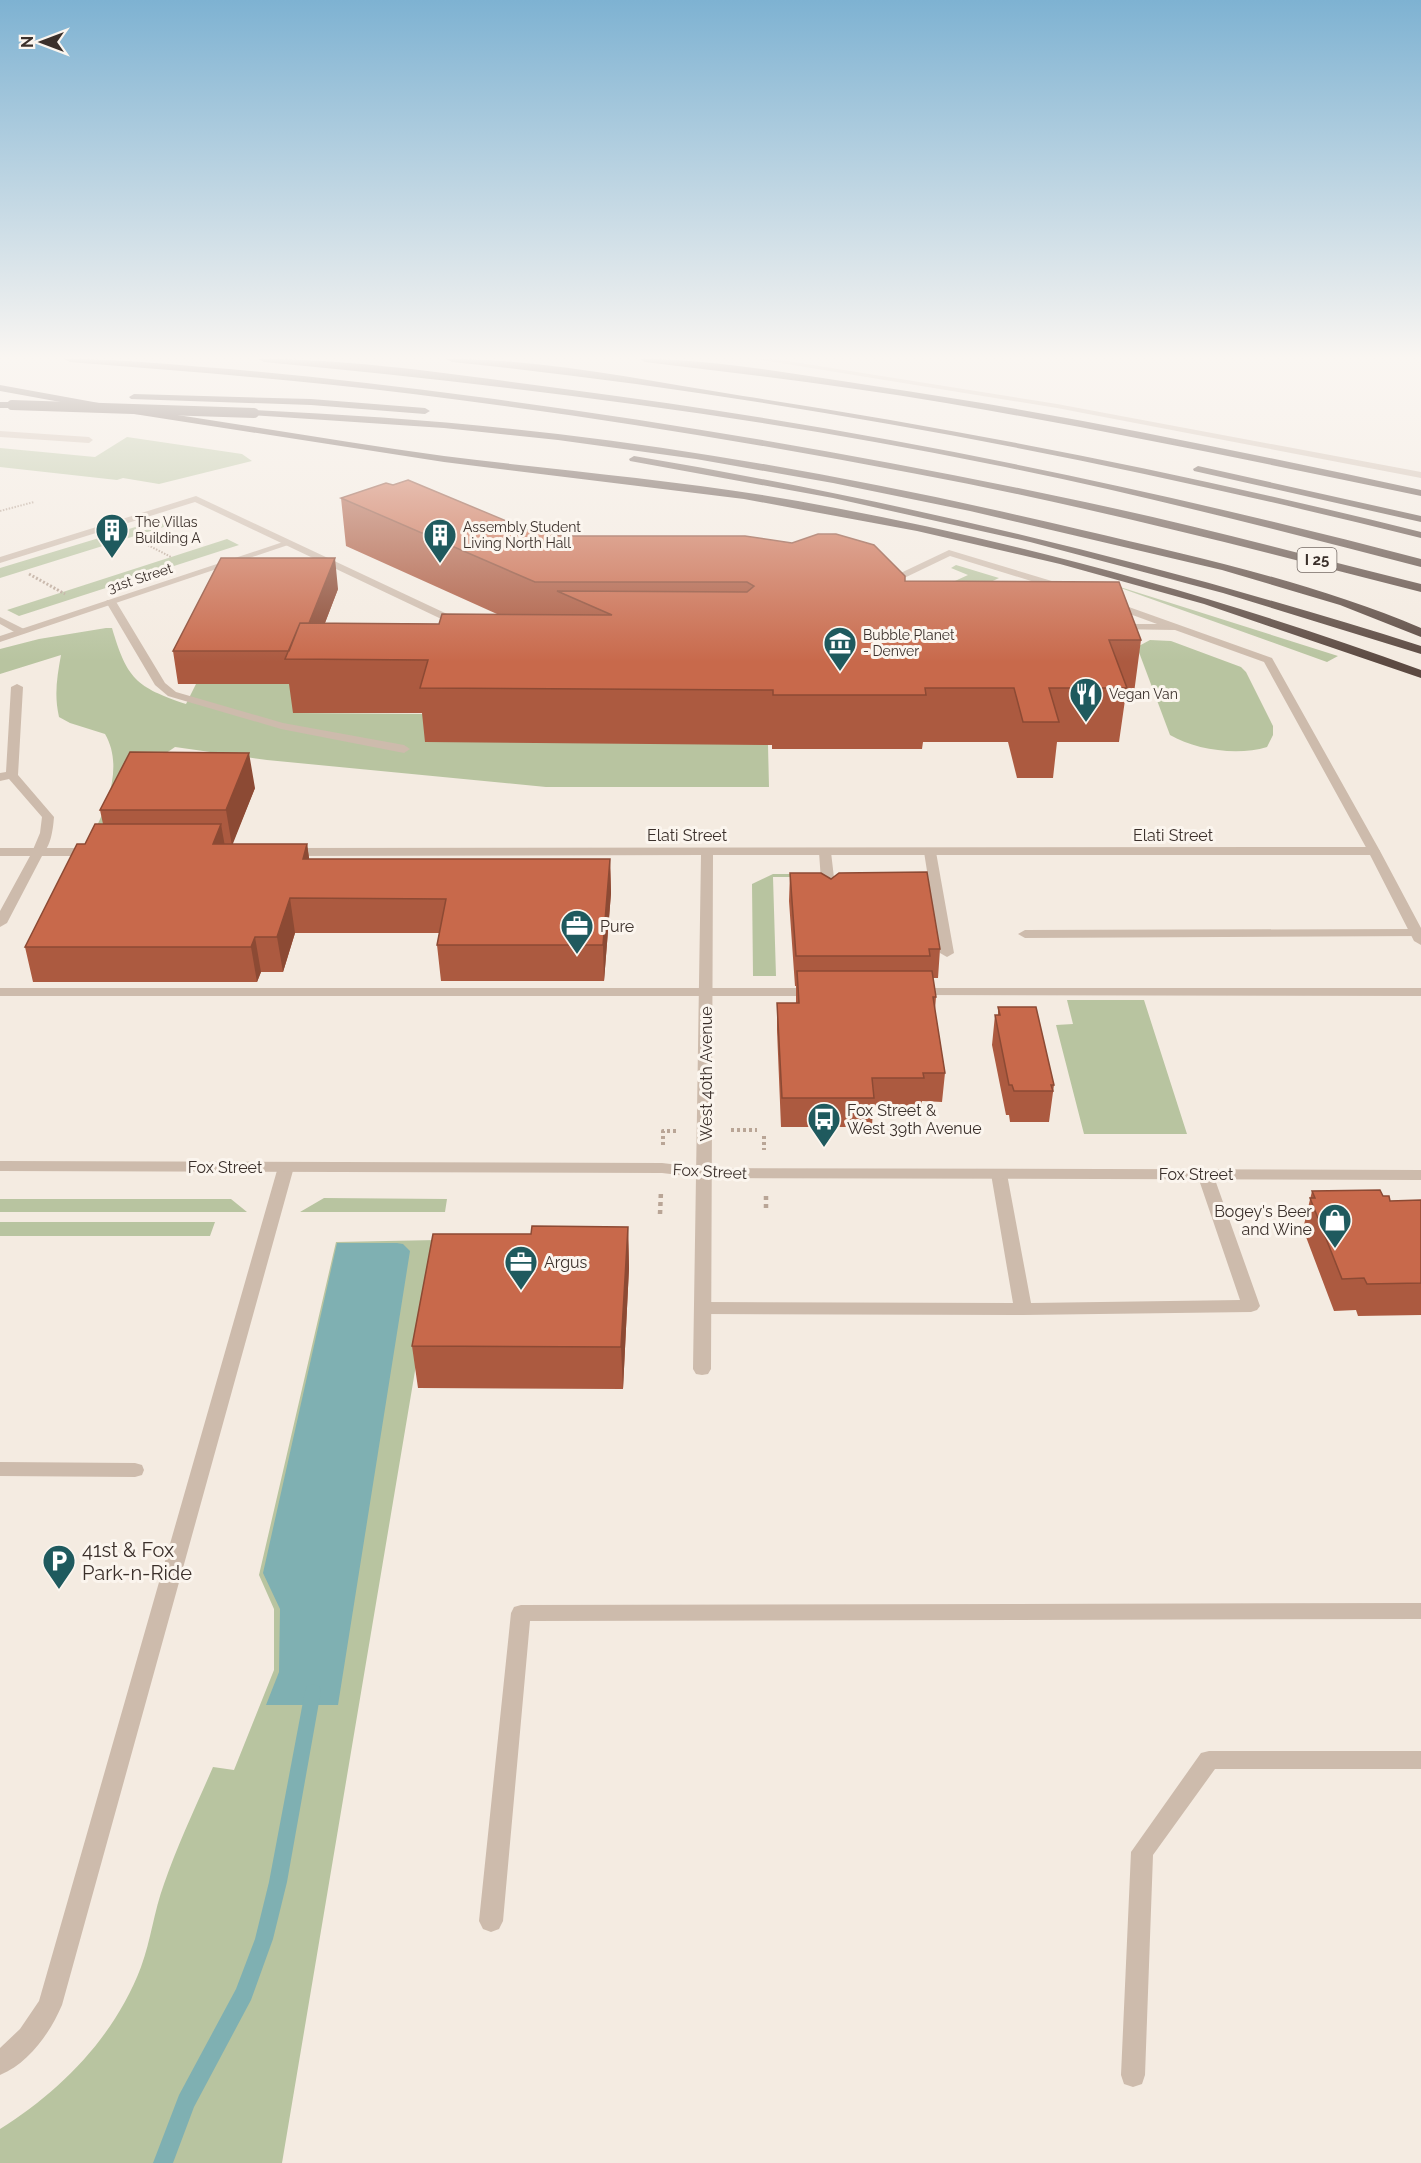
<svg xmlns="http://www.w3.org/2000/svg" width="1421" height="2163" viewBox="0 0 1421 2163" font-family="Raleway,sans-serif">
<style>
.green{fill:#b8c4a0}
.water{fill:#7fb0b2}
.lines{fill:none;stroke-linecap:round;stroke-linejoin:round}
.stream{fill:#7fb0b2;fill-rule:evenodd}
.path-far3{stroke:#b9a596;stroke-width:2;stroke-dasharray:1.5 1.5;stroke-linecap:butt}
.path-far2{stroke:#b9a596;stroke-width:3;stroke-dasharray:2 2;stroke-linecap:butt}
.path-far1{stroke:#b9a596;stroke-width:4;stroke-dasharray:3 3;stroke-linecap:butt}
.path{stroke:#b9a596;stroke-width:4.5;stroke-dasharray:4 4;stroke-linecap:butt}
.service{fill:#cdbbac;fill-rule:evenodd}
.minor{fill:#cdbbac;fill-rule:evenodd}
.tertiary{fill:#cdbbac;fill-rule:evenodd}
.motorway{fill:#5c4a42;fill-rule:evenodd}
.motorway-bridge{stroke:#5c4a42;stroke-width:10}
.wall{fill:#ac5a40}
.shaded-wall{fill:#8c4a34}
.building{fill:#c8694b;stroke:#8c4a34;stroke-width:1.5}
.labels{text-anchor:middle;stroke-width:6;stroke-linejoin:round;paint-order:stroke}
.far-poi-label{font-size:14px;fill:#3b302b;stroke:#fbf5ee;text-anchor:start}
.far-street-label{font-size:14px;fill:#3b302b;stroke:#fbf5ee}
.shield{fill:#fbf5ee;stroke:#756b66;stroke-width:1.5}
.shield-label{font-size:15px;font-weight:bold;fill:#3b302b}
.street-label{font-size:16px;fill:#3b302b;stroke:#fbf5ee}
.poi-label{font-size:16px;fill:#3b302b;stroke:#fbf5ee;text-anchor:start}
.near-poi-label{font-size:20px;fill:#3b302b;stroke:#fbf5ee;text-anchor:start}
</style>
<rect width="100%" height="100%" fill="#f4ebe1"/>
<path class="green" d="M127,437l115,17 10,7 -93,23 -36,-6 -6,2 -117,-13v-19l95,9z
M175,515l11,5 -186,58v-10z
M227,539l12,6 -220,71 -12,-6z
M956,565l43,13 -56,27 -23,-8 48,-22 -17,-7z
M1101,581l237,75 -11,6z
M106,628h6c15,51 24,59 74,76l10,-20h106l-9,29 140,1 335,31 1,42h-223l-279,-27 -92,-13 -29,20 -41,61h-9c14,-29 26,-65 9,-94l-35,-11 -11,-6c-5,-22 -2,-40 2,-62l-61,19v-25l39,-10z
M1150,640l21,1 70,26 5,5 27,54v9l-6,12c-29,9 -72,3 -97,-12l-33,-88z
M773,874h31l2,3h-33l3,99h-23l-1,-92z
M1067,1000h77l43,134h-103l-28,-109 17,-1z
M324,1198l123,1 -2,13h-145z
M0,1199h231l16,13h-247z
M0,1222h215l-5,14h-210z
M437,1240l-155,923h-282v-34c61,-38 115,-93 141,-162 10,-27 13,-56 23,-83 14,-40 32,-78 49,-117l21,3 40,-100v-61l-15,-34 77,-333z"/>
<path class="water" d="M337,1243h60l6,1 7,7 -72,454h-72l13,-33 1,-63 -17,-36z"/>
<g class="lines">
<path class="stream" d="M313,1684l6,2 2,5 -34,191 -14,57 -22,61 -57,107 -21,56h-20l26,-68 57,-106 19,-50 14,-57 36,-191 2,-5z"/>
<path class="path-far3" d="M0,511l34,-9
M140,541l31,16"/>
<path class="path-far2" d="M29,574l36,20"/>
<path class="path-far1" d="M731,1130h26
M764,1136v14
M663,1145v-14h15"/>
<path class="path" d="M766,1196v14
M660,1214l1,-23"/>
<path class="service" d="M0,431l89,6 4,3 -4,3 -89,-6z
M196,496l266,125 1,2 -9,2 -259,-123 -195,61v-6z
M949,550l116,35 1,2 -9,2 -107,-33 -50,24 4,4 -1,2h-8l-7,-7z
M107,600h8l50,83 11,9 107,31 121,22 6,4 -6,4 -123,-24 -113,-33 -13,-11 -49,-83z
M1112,601l160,57 108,193 -2,3h-8l-2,-3 -104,-189 -89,-32 -63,-1 -1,-2 5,-3h41l-49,-18v-4z
M0,617l26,13 1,2 -9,2 -18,-10z
M17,684l6,3 -5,88 36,42c-1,12 -3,34 -16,39l-6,-4 8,-19 2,-16 -33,-38 -9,2v-8l6,-1 5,-85z
M825,848l6,4 5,43 -7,4 -7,-4 -3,-43z
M930,848l6,4 18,101 -7,4 -7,-4 -16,-101z
M1417,929l4,1v6l-396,2 -7,-4 7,-4z
M0,988h816l7,4 -7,4h-816z
M915,988h506v8l-511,-1 -2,-3z
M286,1162l8,5 -232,838c-12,28 -33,58 -62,70v-27l20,-19 19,-28 239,-834z
M999,1169l8,5 24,129 209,-3 -43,-126 8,-5 8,5 47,132 -3,4 -6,2 -228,3 -320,-1 -6,-2 -3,-4 3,-4 6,-2 310,1 -22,-129z
M0,1462l135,1 7,2 2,5 -2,5 -7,2 -135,-1z
M1421,1603v16l-891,2 -27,300 -4,8 -8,3 -8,-3 -4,-8 32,-308 3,-6 7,-2z
M1209,1751h212v18h-206l-62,86 -8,220 -3,9 -9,3 -9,-3 -3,-9 10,-223 70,-99z"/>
<path class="minor" d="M286,541l8,2 -294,99v-6z
M1374,847l6,4 41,77v17l-7,-4 -44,-86h-657l-2,514 -3,5 -6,1 -6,-1 -3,-5 8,-514 -413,1 -6,-4 6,-4z
M0,848h93l6,4 -6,4h-51l-35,67 -7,4v-16l30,-55h-30z"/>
<path class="tertiary" d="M756,359h19l282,45 364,68v6l-364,-70z
M0,1161l662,2 43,5 716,2v10l-716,-2 -43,-5 -662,-2z"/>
<path class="motorway" d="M65,359c47,0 92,4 138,8 92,7 184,18 276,30 203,27 405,62 606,105 113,24 224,54 336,82v8c-167,-43 -334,-86 -504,-118 -167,-32 -335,-59 -504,-80 -114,-14 -228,-23 -343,-32z
M259,359c102,0 212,18 313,31 287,37 569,96 849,169v8c-143,-37 -286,-74 -431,-103 -240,-49 -483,-79 -726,-102z
M447,359c96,0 201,22 296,37 228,35 454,80 678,136v6c-318,-79 -643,-142 -969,-176z
M640,359c75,0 160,16 234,27 184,27 365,65 547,104v6c-158,-33 -316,-66 -475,-93 -100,-17 -201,-29 -301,-41z
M0,385l99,18 5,3 -5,3 -99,-18z
M134,394l177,5 114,9 5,3 -5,3 -114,-9 -180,-6 -2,-2z
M0,402h12l5,3 -5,3h-12z
M138,409c102,15 204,33 306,47 118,15 237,24 354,45 212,38 420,95 623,169v8l-217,-74 -144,-40 -143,-33 -173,-32 -300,-37 -310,-48 -1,-2z
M254,410c102,5 203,12 304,24 177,21 351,55 524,96 115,27 230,52 339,98v9l-81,-32 -118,-35 -252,-59 -137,-28 -137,-24 -138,-19 -114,-12 -194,-13 -1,-2z
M634,456c267,45 529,108 787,190v8l-198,-61 -193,-51 -197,-44 -203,-37 -1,-2z
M1198,466l223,50v6l-227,-51 -1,-2z"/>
<path class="motorway-bridge" d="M12,405l242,8"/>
</g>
<path class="wall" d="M341,498l222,38 342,45 236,59 -7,53h-8l-7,49h-62l-4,36h-36l-9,-36h-85l-1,7h-150v-4l-347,-3 -3,-29h-129l-4,-29h-111l-5,-33 165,-62 -13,34 114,1 58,-10 -151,-68z
M255,788l-23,56h75l2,15h301l1,34 -7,88h-163l-4,-36 3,-12h-145l-12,39h-22l-4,10h-224l-8,-35 60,-103 18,-20 -3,-14z
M790,873l150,76 -2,29h-5l3,19 -1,13 10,63 -3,29 -20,-1v6h-49l-1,20h-91l-4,-97v-27h19v-17h-1l-6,-85z
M998,1007l56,78 -5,37h-39l-1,-7h-3l-14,-70 3,-30h3z
M1312,1191l71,5 7,5 31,-1v115l-63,1 -2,-6 -22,1 -31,-82z
M628,1227l1,41 -6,121 -205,-1 -6,-42 119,-112z"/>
<path class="shaded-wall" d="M335,558l3,31 -27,70 -14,-8z
M249,753l6,35 -23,58 -6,-36z
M221,824l6,34 -14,-14z
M307,844l5,34 -9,-19z
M610,859l1,34 -7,88 -1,-36z
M290,898l5,35 -12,39 -6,-35z
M255,937l6,35 -4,10 -6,-35z
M628,1227l1,41 -6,121 -2,-42z"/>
<path class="building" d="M408,480l120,50 35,6h182l47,7 26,-9h18l38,11 31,31v5l214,1 22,58h-32l18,48h-78l10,34h-36l-9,-34h-89l1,7h-153v-5l-353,-2 8,-28 -143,-1 15,-36 139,1 3,-10 170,1 -55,-24 190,1 7,-6 -7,-4h-212l-194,-84 45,-15 7,2z
M221,558h114l-26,65h-9l-11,28h-116z
M130,752l119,1 -23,57h-126z
M95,824h126l-8,20h94l-4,15h307l-7,86h-166l9,-46 -156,-1 -13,39h-22l-4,10h-226l52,-103h8z
M927,872l13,77h-11l1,7h-134l-6,-83h31l10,6 8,-6z
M797,971h135l4,26h-3l12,76h-22l1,5h-52l2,20h-92l-5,-95h22z
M998,1007h38l18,78h-3l2,6h-39l-2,-6h-3l-14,-70h5z
M1380,1190l3,6h6l1,5 31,-1v83l-54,1 -3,-6 -22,1 -32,-81h5l-3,-7z
M532,1226l96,1 -7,120 -209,-1 21,-112h98z"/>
<linearGradient id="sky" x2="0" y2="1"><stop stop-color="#7eb2d2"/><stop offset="0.54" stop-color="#faf6f2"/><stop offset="1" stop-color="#faf6f2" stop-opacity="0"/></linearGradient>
<rect width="1421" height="662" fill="url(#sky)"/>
<defs>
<symbol id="building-pin" viewBox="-11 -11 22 30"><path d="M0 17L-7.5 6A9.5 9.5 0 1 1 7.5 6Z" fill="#1f5a5e" stroke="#fbf5ee"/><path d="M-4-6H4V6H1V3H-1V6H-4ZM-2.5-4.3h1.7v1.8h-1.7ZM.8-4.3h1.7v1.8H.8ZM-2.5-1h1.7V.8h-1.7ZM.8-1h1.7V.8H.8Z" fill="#fff"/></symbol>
<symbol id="museum-pin" viewBox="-11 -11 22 30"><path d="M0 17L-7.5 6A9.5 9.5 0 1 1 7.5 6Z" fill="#1f5a5e" stroke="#fbf5ee"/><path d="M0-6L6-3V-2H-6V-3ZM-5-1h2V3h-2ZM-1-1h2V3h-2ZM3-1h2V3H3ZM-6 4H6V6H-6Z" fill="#fff"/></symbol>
<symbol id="restaurant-pin" viewBox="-11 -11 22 30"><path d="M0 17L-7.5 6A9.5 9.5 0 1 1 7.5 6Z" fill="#1f5a5e" stroke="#fbf5ee"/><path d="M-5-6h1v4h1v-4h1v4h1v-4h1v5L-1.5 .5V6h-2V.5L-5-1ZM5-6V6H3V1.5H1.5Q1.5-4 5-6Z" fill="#fff"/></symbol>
<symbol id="office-pin" viewBox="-11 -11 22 30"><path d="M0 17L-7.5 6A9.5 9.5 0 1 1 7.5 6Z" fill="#1f5a5e" stroke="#fbf5ee"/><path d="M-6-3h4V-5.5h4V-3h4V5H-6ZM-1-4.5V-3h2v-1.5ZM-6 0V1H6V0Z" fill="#fff"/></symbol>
<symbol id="bus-pin" viewBox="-11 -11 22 30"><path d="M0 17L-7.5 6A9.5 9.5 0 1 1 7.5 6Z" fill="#1f5a5e" stroke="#fbf5ee"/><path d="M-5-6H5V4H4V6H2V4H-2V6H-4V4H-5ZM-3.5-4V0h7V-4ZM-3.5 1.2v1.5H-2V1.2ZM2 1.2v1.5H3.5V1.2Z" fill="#fff"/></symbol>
<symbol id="shop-pin" viewBox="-11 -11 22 30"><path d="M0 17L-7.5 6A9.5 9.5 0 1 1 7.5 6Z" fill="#1f5a5e" stroke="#fbf5ee"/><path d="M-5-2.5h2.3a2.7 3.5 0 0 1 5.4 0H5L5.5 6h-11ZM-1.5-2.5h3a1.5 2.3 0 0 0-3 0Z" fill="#fff"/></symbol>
<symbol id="parking-pin" viewBox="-11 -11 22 30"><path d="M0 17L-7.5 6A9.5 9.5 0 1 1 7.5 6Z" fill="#1f5a5e" stroke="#fbf5ee"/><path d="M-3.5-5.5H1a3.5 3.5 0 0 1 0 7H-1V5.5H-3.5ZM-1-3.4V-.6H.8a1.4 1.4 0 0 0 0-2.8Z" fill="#fff"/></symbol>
</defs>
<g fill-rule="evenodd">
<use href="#building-pin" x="93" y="511" width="38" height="52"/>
<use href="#building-pin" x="421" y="516" width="38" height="52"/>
<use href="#museum-pin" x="821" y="624" width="38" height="52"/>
<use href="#restaurant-pin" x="1067" y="675" width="38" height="52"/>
<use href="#office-pin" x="558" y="907" width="38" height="52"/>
<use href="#bus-pin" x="805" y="1100" width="38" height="52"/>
<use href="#shop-pin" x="1316" y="1201" width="38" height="52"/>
<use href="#office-pin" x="502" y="1243" width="38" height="52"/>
<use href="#parking-pin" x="40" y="1542" width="38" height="52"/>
</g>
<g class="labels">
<g class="far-poi-label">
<text x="135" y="527">The Villas<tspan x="135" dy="16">Building A</tspan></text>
<text x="463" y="532">Assembly Student<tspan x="463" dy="16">Living North Hall</tspan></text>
<text x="863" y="640">Bubble Planet<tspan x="863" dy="16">- Denver</tspan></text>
<text x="1109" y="699">Vegan Van</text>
</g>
<g class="far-street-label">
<text transform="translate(140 578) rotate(-18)" y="5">31st Street</text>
</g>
<rect class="shield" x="1297.5" y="548" width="39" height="24" rx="4.5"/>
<g class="shield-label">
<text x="1317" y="565">I 25</text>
</g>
<g class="street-label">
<text x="687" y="841">Elati Street</text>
<text x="1173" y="841">Elati Street</text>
<text transform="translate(706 1074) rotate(-90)" y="6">West 40th Avenue</text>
<text x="225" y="1173">Fox Street</text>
<text transform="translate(710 1171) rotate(3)" y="6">Fox Street</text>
<text x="1196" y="1180">Fox Street</text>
</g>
<g class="poi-label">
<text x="600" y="932">Pure</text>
<text x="847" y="1116">Fox Street &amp;<tspan x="847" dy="18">West 39th Avenue</tspan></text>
<text x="1312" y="1217" text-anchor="end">Bogey's Beer<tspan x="1312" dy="18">and Wine</tspan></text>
<text x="544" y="1268">Argus</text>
</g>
<g class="near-poi-label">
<text x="82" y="1557">41st &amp; Fox<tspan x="82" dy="23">Park-n-Ride</tspan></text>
</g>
</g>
<g transform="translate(42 42) rotate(270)" stroke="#fbf5ee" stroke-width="4.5" paint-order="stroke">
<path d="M0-4.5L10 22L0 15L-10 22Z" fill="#3b302b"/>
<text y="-9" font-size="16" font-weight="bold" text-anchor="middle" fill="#3b302b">N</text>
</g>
</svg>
